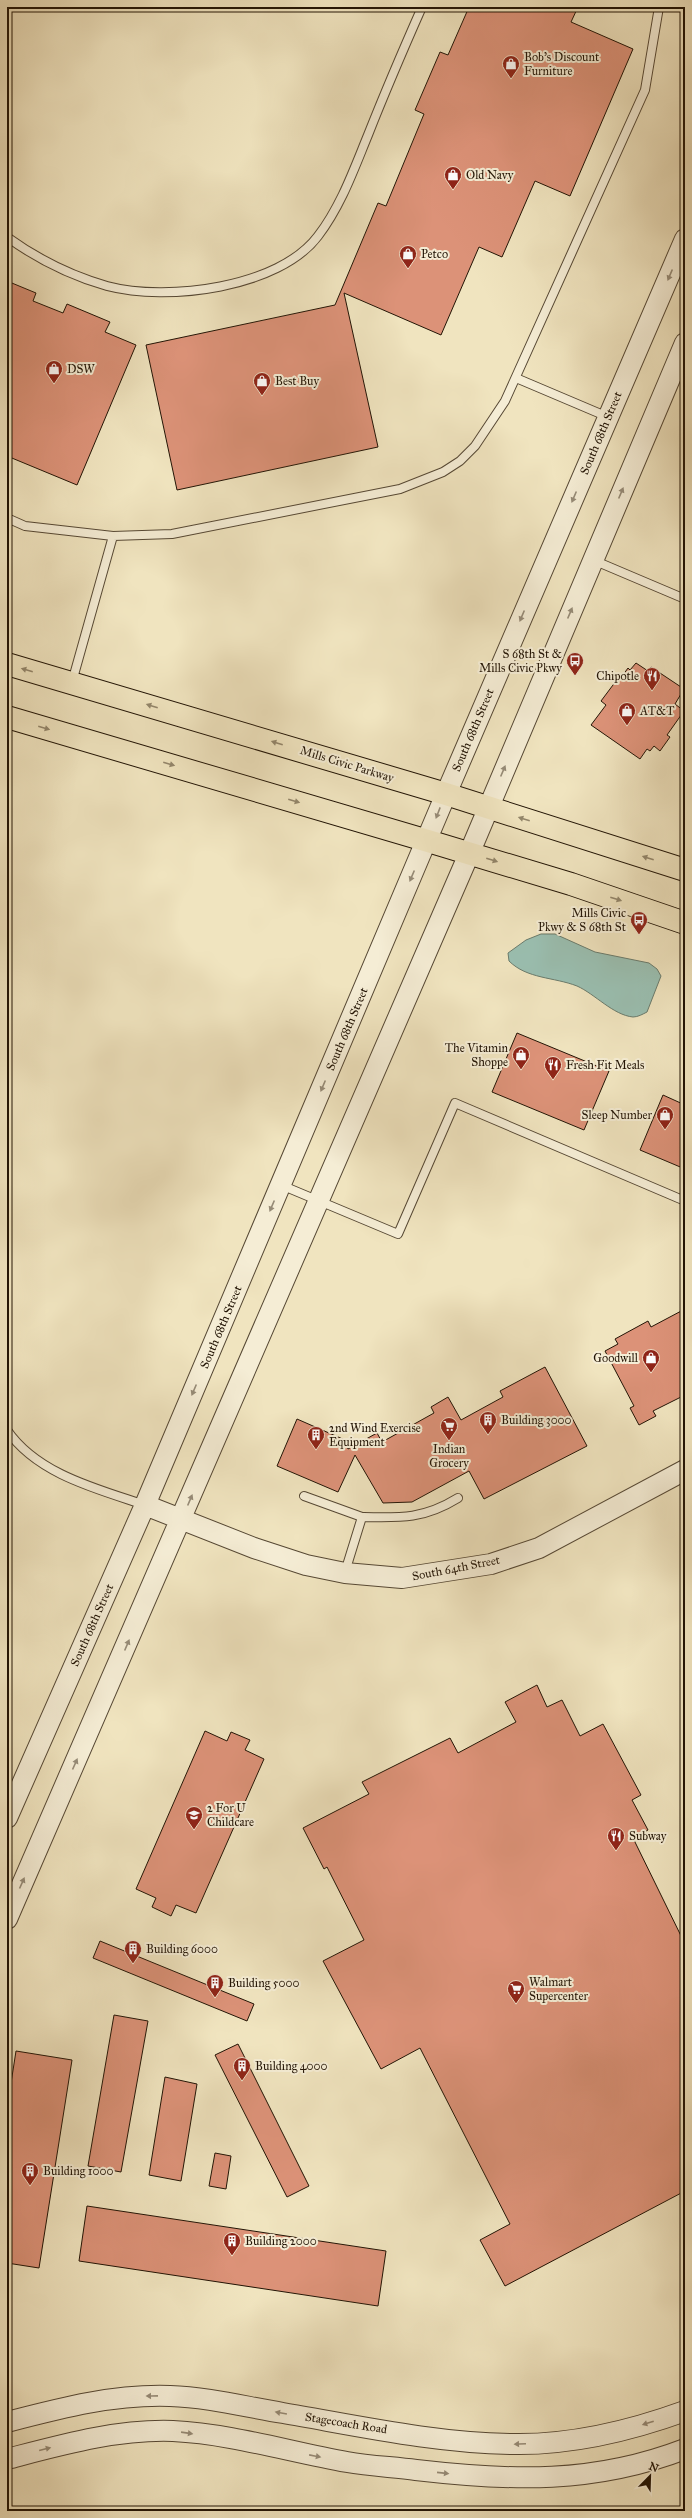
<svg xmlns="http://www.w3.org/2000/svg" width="692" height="2518" viewBox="0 0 692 2518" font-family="'IM FELL Great Primer',serif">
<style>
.water{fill:#9abfb1;stroke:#6a7b6c}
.building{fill:#dc9278;stroke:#221405}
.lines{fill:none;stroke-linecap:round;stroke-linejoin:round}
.service-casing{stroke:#564834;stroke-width:10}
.tertiary-casing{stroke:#564834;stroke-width:22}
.primary-casing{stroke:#221405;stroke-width:24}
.service{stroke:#f5edd5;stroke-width:8}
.tertiary{stroke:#f5edd5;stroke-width:20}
.primary{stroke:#f0e4bf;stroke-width:22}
.oneway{fill:#968b77}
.oneway2{fill:#93866b}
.labels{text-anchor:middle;stroke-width:4;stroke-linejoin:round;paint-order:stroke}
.poi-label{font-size:12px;fill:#221405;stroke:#f5edd5;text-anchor:start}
.street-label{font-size:12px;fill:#221405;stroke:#f5edd5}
</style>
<rect width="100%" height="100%" fill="#f0e4bf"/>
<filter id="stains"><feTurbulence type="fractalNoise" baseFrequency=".005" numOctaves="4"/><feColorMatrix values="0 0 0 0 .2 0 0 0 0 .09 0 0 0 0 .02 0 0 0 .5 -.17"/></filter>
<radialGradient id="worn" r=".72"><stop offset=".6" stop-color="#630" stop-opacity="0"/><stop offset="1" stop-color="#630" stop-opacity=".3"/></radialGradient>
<path class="water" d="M541,934h14l40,18 54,11 8,6 4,7 -14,36c-4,2 -9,5 -14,5 -20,-2 -38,-23 -56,-31 -23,-9 -50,-7 -68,-25l-1,-8 18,-13z"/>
<path class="building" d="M469,7h109l-7,15 62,27 -63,147 -35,-15 -33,76 -23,-10 -38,88 -97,-42 34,154 -201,43 -31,-145 189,-40 43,-102 8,3 38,-92 -9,-4 25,-58 8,3z
M7,281l29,12 -3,8 30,12 4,-9 43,18 -5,10 31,13 -59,140 -70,-29z
M636,663l12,8 3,-4 33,22 -9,15 9,7 -17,24 3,2 -10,14 -6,-5 -4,5 -3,-2 -7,10 -49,-34 15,-20 -5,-4 15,-20 2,1 10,-14 2,2z
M517,1033l92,38 -25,59 -92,-38z
M663,1095l22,10v64l-45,-19z
M685,1309v86l-32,16 3,5 -17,9 -9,-17 4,-2 -29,-55 13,-7 -3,-5 33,-18 3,6z
M545,1367l42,79 -103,53 -15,-28 -57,31 -29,1 -28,-48 -17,37 -61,-26 20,-47 48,21 3,9 29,-16 5,9 52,-29 -3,-6 17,-10 13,23 42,-23 -3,-6z
M537,1685l10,22 15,-7 18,36 23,-12 38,71 -9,5 16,30 -15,8 52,106v247l-180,95 -25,-46 30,-16 -90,-176 -39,21 -58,-108 41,-21 -37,-73 -3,2 -21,-41 66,-34 -7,-12 88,-44 8,15 58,-31 -11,-20z
M205,1731l22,10 4,-9 19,8 -5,10 19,9 -68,154 -20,-8 -5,11 -19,-9 4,-9 -20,-9z
M100,1941l154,63 -7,17 -154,-63z
M114,2015l34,6 -27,151 -33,-6z
M238,2044l71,142 -22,11 -72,-142z
M16,2051l56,9 -33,208 -32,-5v-154z
M165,2077l32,7 -16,97 -32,-6z
M215,2153l16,3 -5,33 -17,-3z
M87,2206l299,45 -8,55 -299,-45z"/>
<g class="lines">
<defs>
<path id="service" d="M7,237c29,21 65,39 100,49 60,16 172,2 211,-50 23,-30 36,-67 50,-101 17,-43 35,-85 54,-128
M516,378l92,39
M7,518l18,8 88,10 59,-2 228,-45 43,-17 17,-11 15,-15 30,-45 140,-311 14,-83
M593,560l92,39
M72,682l41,-146
M281,1185l117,49 57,-131 230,98
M7,1430c30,44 90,59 138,75
M304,1496l58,21
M345,1572l17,-55c39,1 62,2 96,-19"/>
<path id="tertiary" d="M145,1505l109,43 52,17 39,8 57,5 89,-14 48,-16 146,-78
M7,1818l138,-313 301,-711 239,-555
M7,1919l462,-1065 216,-511
M7,2422c54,-14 107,-28 163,-26 38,1 76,11 113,17 76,13 153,30 230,31 59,1 117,-13 172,-33
M7,2459c54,-14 110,-30 166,-28 59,3 117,21 174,31 23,4 46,5 69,8 95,11 178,14 269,-21"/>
<path id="primary" d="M7,664l439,130 239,76
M7,717l421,124 143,43 114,39"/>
</defs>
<use href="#service" class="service-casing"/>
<use href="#tertiary" class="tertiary-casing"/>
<use href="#primary" class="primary-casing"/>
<use href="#service" class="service"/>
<use href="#tertiary" class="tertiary"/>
<use href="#primary" class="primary"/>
</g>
<defs><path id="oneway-solid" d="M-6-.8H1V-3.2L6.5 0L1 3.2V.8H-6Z"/></defs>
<g class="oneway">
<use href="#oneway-solid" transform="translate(670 275) rotate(113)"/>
<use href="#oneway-solid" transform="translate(621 493) rotate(-67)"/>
<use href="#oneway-solid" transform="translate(574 497) rotate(113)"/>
<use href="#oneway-solid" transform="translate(570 613) rotate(-67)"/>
<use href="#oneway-solid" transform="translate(522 616) rotate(113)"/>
<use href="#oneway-solid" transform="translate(503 771) rotate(-67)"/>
<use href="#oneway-solid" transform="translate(438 813) rotate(111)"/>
<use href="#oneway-solid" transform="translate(412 876) rotate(113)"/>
<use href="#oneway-solid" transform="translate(323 1086) rotate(113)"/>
<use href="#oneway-solid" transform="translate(272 1206) rotate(113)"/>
<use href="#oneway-solid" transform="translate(194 1390) rotate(113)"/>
<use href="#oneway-solid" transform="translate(190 1500) rotate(-67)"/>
<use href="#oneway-solid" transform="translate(127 1645) rotate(-67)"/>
<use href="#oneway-solid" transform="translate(75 1764) rotate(-66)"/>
<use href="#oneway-solid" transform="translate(22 1883) rotate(-66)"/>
<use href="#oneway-solid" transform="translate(152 2396) rotate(179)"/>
<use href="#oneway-solid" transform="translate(281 2413) rotate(-170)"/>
<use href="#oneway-solid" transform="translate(648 2423) rotate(163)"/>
<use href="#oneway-solid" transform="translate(187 2433) rotate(8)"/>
<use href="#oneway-solid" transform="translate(520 2444) rotate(177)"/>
<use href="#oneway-solid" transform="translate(45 2449) rotate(-14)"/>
<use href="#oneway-solid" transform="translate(315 2456) rotate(11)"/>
<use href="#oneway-solid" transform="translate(443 2473) rotate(6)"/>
</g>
<g class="oneway2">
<use href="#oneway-solid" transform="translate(27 670) rotate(-164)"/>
<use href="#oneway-solid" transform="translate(152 706) rotate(-163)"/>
<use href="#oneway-solid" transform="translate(44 728) rotate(16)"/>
<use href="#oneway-solid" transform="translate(277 743) rotate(-163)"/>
<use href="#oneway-solid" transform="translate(169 764) rotate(16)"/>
<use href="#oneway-solid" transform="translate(294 801) rotate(16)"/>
<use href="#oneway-solid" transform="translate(524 819) rotate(-163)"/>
<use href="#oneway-solid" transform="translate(648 858) rotate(-162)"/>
<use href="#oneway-solid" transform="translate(492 860) rotate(17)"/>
<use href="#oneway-solid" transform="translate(616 899) rotate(18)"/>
</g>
<defs>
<symbol id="shop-pin" viewBox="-11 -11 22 30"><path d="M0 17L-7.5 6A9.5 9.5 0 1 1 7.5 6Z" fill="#8f2418" stroke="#f5edd5"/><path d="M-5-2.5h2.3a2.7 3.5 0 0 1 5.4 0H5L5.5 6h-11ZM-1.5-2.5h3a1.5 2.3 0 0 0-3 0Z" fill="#fff"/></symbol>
<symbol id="bus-pin" viewBox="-11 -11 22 30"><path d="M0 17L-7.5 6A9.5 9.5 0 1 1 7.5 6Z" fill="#8f2418" stroke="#f5edd5"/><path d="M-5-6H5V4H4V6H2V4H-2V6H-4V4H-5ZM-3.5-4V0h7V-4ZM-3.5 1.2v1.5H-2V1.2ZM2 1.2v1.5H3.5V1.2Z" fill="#fff"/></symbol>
<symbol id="restaurant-pin" viewBox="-11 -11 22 30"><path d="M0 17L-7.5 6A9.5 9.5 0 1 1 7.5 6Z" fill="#8f2418" stroke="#f5edd5"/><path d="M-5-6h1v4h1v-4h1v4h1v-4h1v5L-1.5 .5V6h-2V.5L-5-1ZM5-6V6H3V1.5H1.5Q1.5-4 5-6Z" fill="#fff"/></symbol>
<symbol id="building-pin" viewBox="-11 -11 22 30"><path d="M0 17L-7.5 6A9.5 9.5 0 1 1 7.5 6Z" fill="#8f2418" stroke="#f5edd5"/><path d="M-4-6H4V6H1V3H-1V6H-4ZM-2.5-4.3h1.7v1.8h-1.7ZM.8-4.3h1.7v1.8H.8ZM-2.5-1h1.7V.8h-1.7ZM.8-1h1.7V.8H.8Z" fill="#fff"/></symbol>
<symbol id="supermarket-pin" viewBox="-11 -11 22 30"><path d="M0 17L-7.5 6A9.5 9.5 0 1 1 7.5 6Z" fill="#8f2418" stroke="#f5edd5"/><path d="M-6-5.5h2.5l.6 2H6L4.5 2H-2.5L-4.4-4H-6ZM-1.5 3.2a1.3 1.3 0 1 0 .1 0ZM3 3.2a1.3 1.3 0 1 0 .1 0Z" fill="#fff"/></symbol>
<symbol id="school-pin" viewBox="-11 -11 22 30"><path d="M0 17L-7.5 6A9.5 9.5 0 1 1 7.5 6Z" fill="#8f2418" stroke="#f5edd5"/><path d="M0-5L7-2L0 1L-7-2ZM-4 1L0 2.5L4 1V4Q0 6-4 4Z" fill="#fff"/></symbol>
</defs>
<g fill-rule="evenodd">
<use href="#shop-pin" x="501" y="54" width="20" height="27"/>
<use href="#shop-pin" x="443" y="165" width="20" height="27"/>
<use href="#shop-pin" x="398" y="244" width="20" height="27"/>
<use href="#shop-pin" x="44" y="359" width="20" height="27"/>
<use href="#shop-pin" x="252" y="371" width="20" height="27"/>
<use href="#bus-pin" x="565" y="651" width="20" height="27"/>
<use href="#restaurant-pin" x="642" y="666" width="20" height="27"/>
<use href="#shop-pin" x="617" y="701" width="20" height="27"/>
<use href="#bus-pin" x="629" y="910" width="20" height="27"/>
<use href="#shop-pin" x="511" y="1045" width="20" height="27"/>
<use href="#restaurant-pin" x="543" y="1055" width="20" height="27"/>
<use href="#shop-pin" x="655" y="1105" width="20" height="27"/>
<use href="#shop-pin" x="641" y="1348" width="20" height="27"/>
<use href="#building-pin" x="478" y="1410" width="20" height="27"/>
<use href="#supermarket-pin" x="439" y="1416" width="20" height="27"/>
<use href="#building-pin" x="306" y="1425" width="20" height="27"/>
<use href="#school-pin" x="184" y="1805" width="20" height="27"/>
<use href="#restaurant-pin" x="606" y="1826" width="20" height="27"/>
<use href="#building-pin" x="123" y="1939" width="20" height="27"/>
<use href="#building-pin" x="205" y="1973" width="20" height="27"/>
<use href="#supermarket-pin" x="506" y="1979" width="20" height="27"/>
<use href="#building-pin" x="232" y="2056" width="20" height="27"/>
<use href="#building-pin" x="20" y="2161" width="20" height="27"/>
<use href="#building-pin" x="222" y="2231" width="20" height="27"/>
</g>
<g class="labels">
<g class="poi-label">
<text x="524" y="61">Bob's Discount<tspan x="524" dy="14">Furniture</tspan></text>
<text x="466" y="179">Old Navy</text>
<text x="421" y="258">Petco</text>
<text x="67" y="373">DSW</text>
<text x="275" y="385">Best Buy</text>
<text x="562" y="658" text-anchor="end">S 68th St &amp;<tspan x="562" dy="14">Mills Civic Pkwy</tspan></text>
<text x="639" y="680" text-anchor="end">Chipotle</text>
<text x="640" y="715">AT&amp;T</text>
<text x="626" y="917" text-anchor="end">Mills Civic<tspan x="626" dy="14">Pkwy &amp; S 68th St</tspan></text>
<text x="508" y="1052" text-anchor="end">The Vitamin<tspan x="508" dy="14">Shoppe</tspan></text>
<text x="566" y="1069">Fresh Fit Meals</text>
<text x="652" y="1119" text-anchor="end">Sleep Number</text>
<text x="638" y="1362" text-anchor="end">Goodwill</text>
<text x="501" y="1424">Building 3000</text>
<text x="329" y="1432">2nd Wind Exercise<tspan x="329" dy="14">Equipment</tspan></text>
<text x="449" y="1453" text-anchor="middle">Indian<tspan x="449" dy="14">Grocery</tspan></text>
<text x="207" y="1812">2 For U<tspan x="207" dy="14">Childcare</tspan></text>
<text x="629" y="1840">Subway</text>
<text x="146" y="1953">Building 6000</text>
<text x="529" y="1986">Walmart<tspan x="529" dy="14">Supercenter</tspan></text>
<text x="228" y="1987">Building 5000</text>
<text x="255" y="2070">Building 4000</text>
<text x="43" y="2175">Building 1000</text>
<text x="245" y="2245">Building 2000</text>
</g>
<g class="street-label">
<text transform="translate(601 433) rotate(-67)" y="4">South 68th Street</text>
<text transform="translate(473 730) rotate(-67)" y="4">South 68th Street</text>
<text transform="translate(347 764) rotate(17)" y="4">Mills Civic Parkway</text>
<text transform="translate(347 1029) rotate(-67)" y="4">South 68th Street</text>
<text transform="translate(221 1327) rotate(-67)" y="4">South 68th Street</text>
<text transform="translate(456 1568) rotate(-11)" y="4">South 64th Street</text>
<text transform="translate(92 1625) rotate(-66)" y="4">South 68th Street</text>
<text transform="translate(346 2423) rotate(9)" y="4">Stagecoach Road</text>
</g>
</g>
<rect width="692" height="2518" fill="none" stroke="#f0e4bf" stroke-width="24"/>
<rect x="8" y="8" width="676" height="2502" fill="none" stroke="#221405" stroke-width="2"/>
<rect x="12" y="12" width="668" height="2494" fill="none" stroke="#221405"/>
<g transform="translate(650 2476) rotate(23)" stroke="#f5edd5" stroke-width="3" paint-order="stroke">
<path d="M0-3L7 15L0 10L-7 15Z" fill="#221405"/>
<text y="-6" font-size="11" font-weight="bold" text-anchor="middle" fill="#221405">N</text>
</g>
<rect width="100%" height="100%" filter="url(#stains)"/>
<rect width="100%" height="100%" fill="url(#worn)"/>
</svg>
